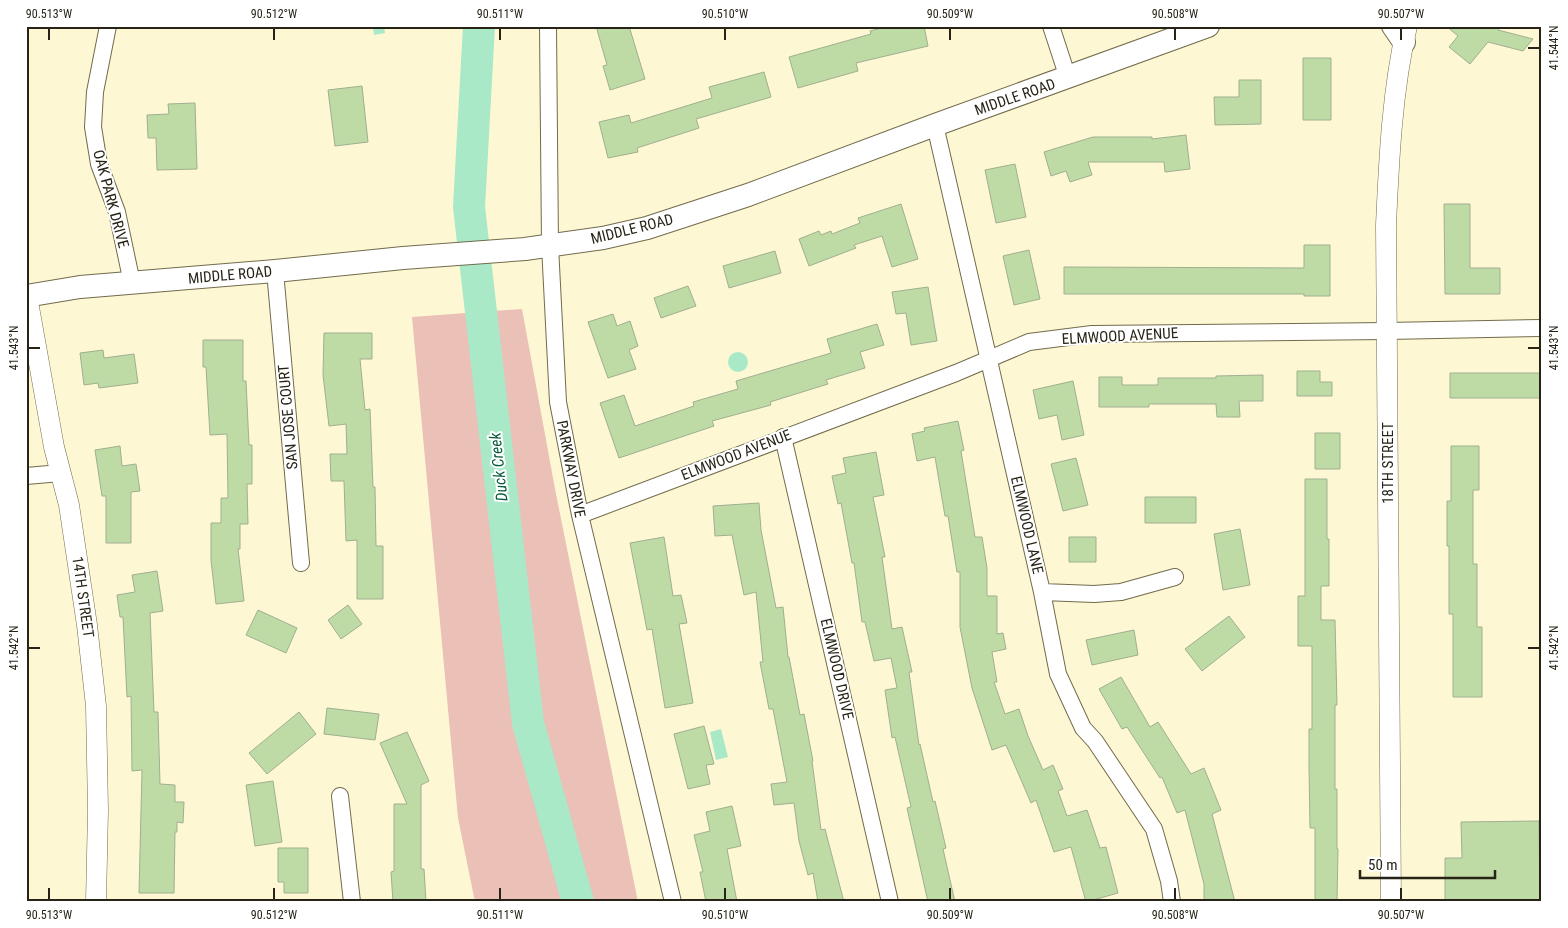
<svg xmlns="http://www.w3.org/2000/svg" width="1568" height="928" viewBox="0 0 1568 928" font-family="'Roboto Condensed',sans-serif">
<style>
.green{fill:#eac0b7}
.water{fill:#a9e9c8}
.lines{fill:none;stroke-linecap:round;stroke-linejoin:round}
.river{stroke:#a9e9c8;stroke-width:32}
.building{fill:#bfdba5;stroke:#9faf90}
.minor-casing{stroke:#716b4c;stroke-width:18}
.tertiary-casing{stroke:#716b4c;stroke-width:21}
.secondary-casing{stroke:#716b4c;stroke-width:24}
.minor{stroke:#fff;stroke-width:16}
.tertiary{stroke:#fff;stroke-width:20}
.secondary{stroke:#fff;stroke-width:22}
.ticks{fill:none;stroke:#272417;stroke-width:2}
.labels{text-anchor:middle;stroke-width:4;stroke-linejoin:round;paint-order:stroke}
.street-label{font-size:15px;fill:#272417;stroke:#fff}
.water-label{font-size:16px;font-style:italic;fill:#085a3d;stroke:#fff}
.neatline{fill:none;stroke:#272417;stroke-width:2}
.ticks-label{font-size:12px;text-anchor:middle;fill:#272417}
</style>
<rect width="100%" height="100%" fill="#fef7d4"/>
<path class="green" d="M522,309l33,180 83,413h-163l-17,-84 -46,-501z"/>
<path class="water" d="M373,26h11l1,7 -11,2z
M728 362a10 10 0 1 1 20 0a10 10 0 1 1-20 0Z
M721,729l7,28 -12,3 -6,-28z"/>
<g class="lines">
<path class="river" d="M479,26l-10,181 59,516 50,179"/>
</g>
<path class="building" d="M596,26h33l16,53 -35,11 -7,-24 4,-1z
M889,26h35l4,20 -72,17 2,8 -60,17 -9,-31 82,-23 -1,-3z
M1446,26h55l-3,4 35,9 -10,12 -35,-9 -18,22 -21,-17 9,-11z
M1303,58h28v62h-28z
M764,72l7,25 -75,22 3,9 -62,20 1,4 -30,6 -9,-36 30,-7 2,8 81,-25 -3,-11z
M1239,80h22v44l-46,1 -1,-28h25z
M362,86l6,56 -33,4 -7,-56z
M195,103l2,66 -40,1 -1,-32h-8l-1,-23 22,-1 -1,-10z
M1186,135l4,34 -25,3 -1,-10h-76l4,13 -22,7 -4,-11 -15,5 -7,-24 49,-15h59v2z
M1015,164l11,53 -30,6 -11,-53z
M901,204l17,55 -26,8 -10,-31 -28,9 2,3 -47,18 -10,-27 20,-8 2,4 10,-4 1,3 28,-11 -2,-5z
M1444,204h26v64h30v26h-55z
M1304,245h26v51h-26v-2h-240v-27l240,1z
M1029,250l11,49 -26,6 -11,-49z
M775,251l6,22 -52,15 -6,-22z
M688,286l8,20 -35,12 -7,-20z
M928,287l9,54 -26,4 -5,-32 -10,1 -4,-22z
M613,314l4,12 13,-5 8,25 -9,4 7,19 -28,9 -20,-56z
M877,324l7,21 -24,7 5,16 -39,12 2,4 -58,18 1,3 -59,16 2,5 -95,32 -19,-55 24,-8 11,31 59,-20 -1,-4 45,-13 -2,-8 95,-28 -4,-14z
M324,333h48v26h-12l5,51 5,-1 3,78h2l1,59h7v53h-26v-59l-11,1 -2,-60h-13l-1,-27h17l-1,-30 -17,2 -6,-51z
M203,340h40v41h3l3,64h3v39h-5l1,40h-8v25h-2l6,52 -28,3 -5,-44v-37h10v-25h7l-1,-64 -17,1 -4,-68h-3z
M103,350l1,8 30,-4 4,29 -39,5 -1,-5 -14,2 -4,-32z
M1297,371h23v11h12v14h-35z
M1450,373h92v25h-92z
M1263,375v26h-24l1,16h-23l-1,-13h-67v3h-50v-30h23v8h36v-7h58v-2z
M1073,381l11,54 -22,5 -5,-25 -18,4 -6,-29z
M958,421l6,29 -3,1 14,86h7l5,31v28h10v38l6,-1 3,16 -14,3 5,30h-3l11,32 14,-5 9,27 15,34 10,-5 10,24 -5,2 9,25 20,-6 13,38 6,-1 12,46 -32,9 -15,-55 -17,5 -18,-52 -5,3 -25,-58 -14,5 -20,-62 -12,-61v-55h-3l-9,-56h-3l-10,-59 -18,4 -5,-27 13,-3 -1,-3z
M1315,433h25v36h-25z
M120,446l2,20 14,-2 4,27 -9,1v51h-25v-47h-4l-7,-46z
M1451,446h28v44h-6v74h4v63h5v70h-29v-83h-4v-68h-2v-45h4z
M876,452l8,43 -11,2 12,60h-3l10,72 10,-2 10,45h-3l10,73 1,-1 13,58 2,-1 11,47 -3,1 12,53h-27l-21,-94 4,-1 -16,-70 -3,1 -7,-48 12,-2 -6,-30 -17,3 -9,-39h-3l-8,-59h-2l-11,-60 -3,1 -6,-28 14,-3 -3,-15z
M1076,458l12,47 -25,6 -12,-47z
M1305,479h22v60h2v47h-8v34h14l2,85h-2v84h2v60h1l-1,53h-22v-74h-5l-1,-61v-38h3v-83h-14v-50h7z
M1145,497h51v26h-51z
M759,503l2,27 15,78 7,-1 5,50h1l11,58 4,-1 9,47h-1l9,69 4,-1 19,73h-26l-5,-29 -5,2 -9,-34 -5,-38 -20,2 -3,-21 16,-2 -14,-73h-4l-9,-47h3l-7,-70 -12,3 -12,-60 -17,1 -2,-30z
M1240,529l10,56 -27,5 -9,-56z
M664,537l9,59 8,-1 6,28 -8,1 14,79 -28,5 -13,-79 -5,1 -17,-87z
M1069,537h27v25h-27z
M157,571l6,40 -13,2 4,99h4l2,72 15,1v17h9l-1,21 -6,-1v10h-2l-1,61h-35l3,-123 -10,1 -1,-75 -4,1 -4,-80h-3l-3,-22 18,-3 -3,-17z
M348,605l14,19 -21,15 -13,-19z
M258,610l39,18 -11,25 -40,-18z
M1229,616l16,21 -43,34 -17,-22z
M1134,630l4,25 -46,10 -6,-25z
M1121,677l29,50 8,-5 33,52 13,-6 17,42 -9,4 23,88h-31v-18l-19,-74 -8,3 -15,-36 -2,1 -33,-51 -5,2 -23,-40z
M327,708l52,6 -4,26 -51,-6z
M299,712l17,22 -49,40 -18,-21z
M704,726l10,38 -8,1 4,19 -22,5 -14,-55z
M407,732l22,49 -8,4v84h3l2,33h-33l-2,-30 3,-1v-67h13l-27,-61z
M273,781l9,61 -27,4 -9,-61z
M732,806l9,40 -14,3 10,53h-31l-6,-30h3l-9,-37 16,-4 -4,-19z
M1539,821l1,81h-95v-44h17l-1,-36z
M278,848h30v45h-24v-11h-6z"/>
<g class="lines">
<defs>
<path id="minor" d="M108,26l-13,66 -2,35 6,37 18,48 15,71
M548,26l2,220 8,156 22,113 93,387
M1051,26l17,52
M935,125l107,467 16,82 25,54 12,13 59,88 15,52 3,21
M275,271l26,292
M783,437l107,465
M26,476l35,-3
M580,515l376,-142 73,-31 63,-8 295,-3 155,-3
M1042,592l52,2 27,-2 54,-15
M340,796l12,106"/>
<path id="tertiary" d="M27,296l27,151 15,58 18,120 9,81 2,104 -2,92
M1391,902l-5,-677c3,-66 6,-134 21,-199"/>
<path id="secondary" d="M1393,26l11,16
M26,296l54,-9 195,-16 128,-13 122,-9 78,-11 44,-10 101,-33 187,-70 273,-99"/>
</defs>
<use href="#minor" class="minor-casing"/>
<use href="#tertiary" class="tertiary-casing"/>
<use href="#secondary" class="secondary-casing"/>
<use href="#minor" class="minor"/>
<use href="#tertiary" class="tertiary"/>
<use href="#secondary" class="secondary"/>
</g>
<path class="ticks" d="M49,28v12M274,28v12M500,28v12M725,28v12M950,28v12M1175,28v12M1401,28v12M1528,48h12M28,348h12M1528,348h12M28,648h12M1528,648h12M49,888v12M274,888v12M500,888v12M725,888v12M950,888v12M1175,888v12M1401,888v12"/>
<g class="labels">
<g class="street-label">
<text transform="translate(1015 97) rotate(-19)" y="5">MIDDLE ROAD</text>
<text transform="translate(111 199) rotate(75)" y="5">OAK PARK DRIVE</text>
<text transform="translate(632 229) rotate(-14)" y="5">MIDDLE ROAD</text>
<text transform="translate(230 275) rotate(-5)" y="5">MIDDLE ROAD</text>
<text transform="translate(1120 336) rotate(-3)" y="5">ELMWOOD AVENUE</text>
<text transform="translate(288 417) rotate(-95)" y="5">SAN JOSE COURT</text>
<text transform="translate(736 455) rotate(-21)" y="5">ELMWOOD AVENUE</text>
<text transform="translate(1388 463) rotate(-90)" y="5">18TH STREET</text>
<text transform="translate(571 469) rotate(79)" y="5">PARKWAY DRIVE</text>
<text transform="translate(1027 525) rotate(77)" y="5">ELMWOOD LANE</text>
<text transform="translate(83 597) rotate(82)" y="5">14TH STREET</text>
<text transform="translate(837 669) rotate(77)" y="5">ELMWOOD DRIVE</text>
</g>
<g class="water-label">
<text transform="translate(498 467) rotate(-96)" y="6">Duck Creek</text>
</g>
</g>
<rect width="1568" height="928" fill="none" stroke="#ffffff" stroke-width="55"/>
<path d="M1360 870v8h135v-8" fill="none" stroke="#272417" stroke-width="2.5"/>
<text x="1368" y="870" font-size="15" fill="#272417" stroke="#ffffff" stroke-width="4" paint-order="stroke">50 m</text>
<rect x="28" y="28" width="1512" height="872" class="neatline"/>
<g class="ticks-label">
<text x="49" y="18">90.513°W</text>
<text x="274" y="18">90.512°W</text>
<text x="500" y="18">90.511°W</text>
<text x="725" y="18">90.510°W</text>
<text x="950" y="18">90.509°W</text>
<text x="1175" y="18">90.508°W</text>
<text x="1401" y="18">90.507°W</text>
<text transform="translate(1554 48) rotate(-90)" y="4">41.544°N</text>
<text transform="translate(14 348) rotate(-90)" y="4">41.543°N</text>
<text transform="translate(1554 348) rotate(-90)" y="4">41.543°N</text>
<text transform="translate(14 648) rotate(-90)" y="4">41.542°N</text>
<text transform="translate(1554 648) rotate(-90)" y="4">41.542°N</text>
<text x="49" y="919">90.513°W</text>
<text x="274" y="919">90.512°W</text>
<text x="500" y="919">90.511°W</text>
<text x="725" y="919">90.510°W</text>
<text x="950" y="919">90.509°W</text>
<text x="1175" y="919">90.508°W</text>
<text x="1401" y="919">90.507°W</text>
</g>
</svg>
